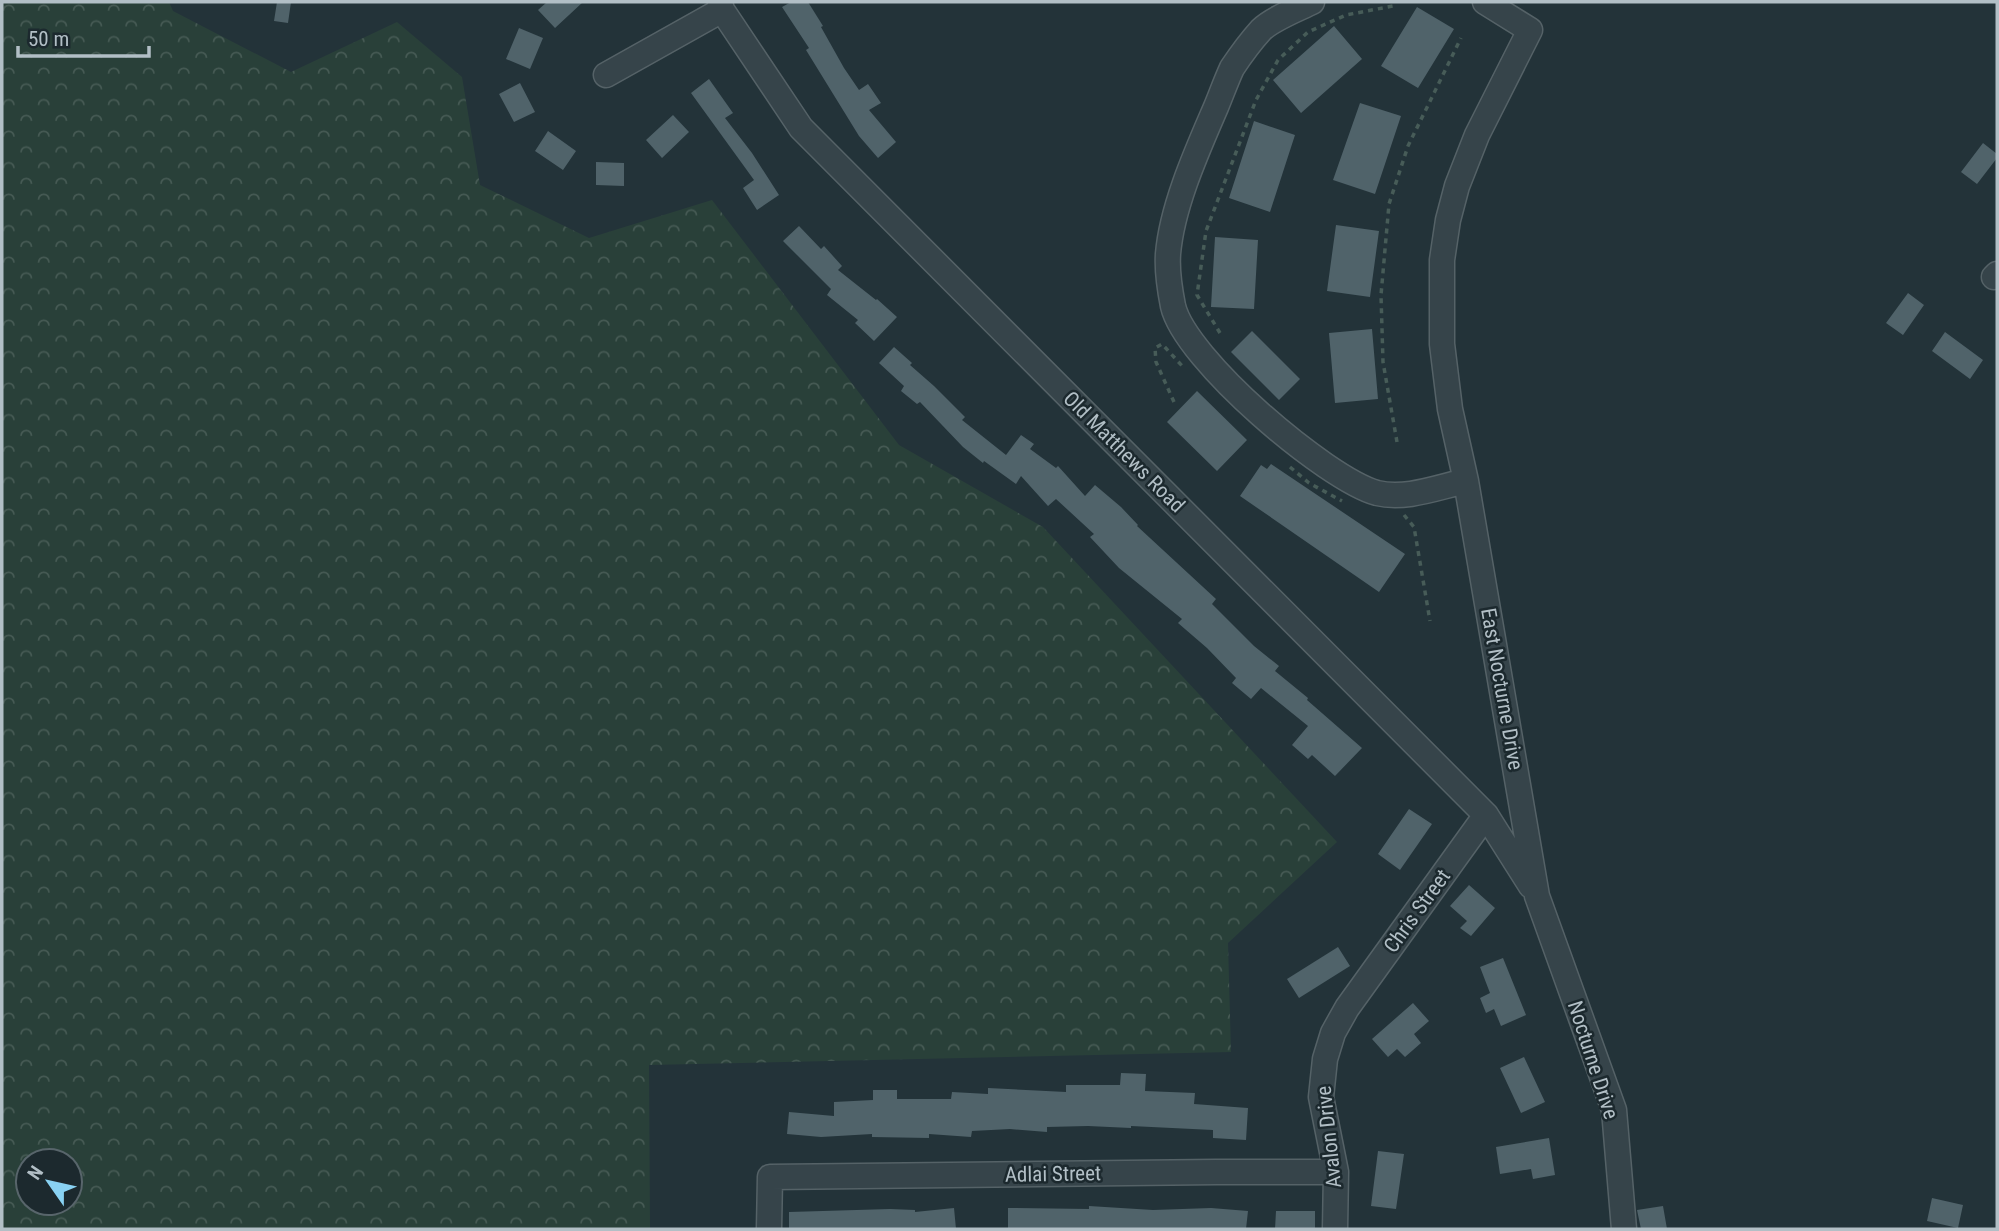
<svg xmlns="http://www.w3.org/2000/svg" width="1999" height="1231" viewBox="0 0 1999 1231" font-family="'Roboto Condensed',sans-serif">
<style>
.forest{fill:url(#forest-crowns);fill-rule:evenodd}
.building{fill:#50636a}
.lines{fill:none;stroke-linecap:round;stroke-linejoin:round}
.minor-casing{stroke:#556267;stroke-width:27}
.path{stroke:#475c58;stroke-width:3.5;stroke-dasharray:5 5;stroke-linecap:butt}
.minor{stroke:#36444a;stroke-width:24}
.labels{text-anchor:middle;stroke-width:5;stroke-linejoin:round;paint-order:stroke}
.street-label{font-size:21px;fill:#b2bfc6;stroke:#1c292e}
</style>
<defs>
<pattern id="forest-crowns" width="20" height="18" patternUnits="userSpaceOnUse" patternTransform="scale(1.75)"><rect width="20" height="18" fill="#294039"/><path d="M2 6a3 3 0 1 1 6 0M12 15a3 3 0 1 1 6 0" fill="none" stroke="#465a54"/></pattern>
</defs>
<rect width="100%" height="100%" fill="#233339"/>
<path class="forest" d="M2,2h167l4,9 118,61 106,-50 65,55 18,108 109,53 123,-38 187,245 144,82 294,315 -109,101 3,109 -582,13 1,164h-648zM28,1161h42v42h-42z"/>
<path class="building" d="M277,2h14l-3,21 -14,-2z
M547,2h36l-28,26 -17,-18z
M791,2h17l15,24 -2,1 23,41 15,22 9,-6 13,19 -12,7 27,32 -18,16 -19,-22 -53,-86 3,-2 -27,-41z
M1417,7l37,22 -36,59 -37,-22z
M1334,26l28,33 -61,54 -28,-33z
M519,28l24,10 -13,31 -24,-10z
M709,79l24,34 -8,5 27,35 27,42 -22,15 -14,-22 11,-8 -63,-87z
M520,83l15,29 -21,10 -15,-28z
M1360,103l41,13 -26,78 -42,-14z
M673,115l16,17 -27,26 -16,-18z
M1254,121l41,14 -25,77 -41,-14z
M548,131l28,20 -13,19 -28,-19z
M1983,143l14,11v4l-20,26 -16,-12z
M596,162l28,1v23l-28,-1z
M1336,225l43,6 -9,66 -43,-6z
M799,226l22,23 3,-3 18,20 -4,4 38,30 1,-1 20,18 -23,24 -19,-18 3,-3 -31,-25 4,-6 -48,-48z
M1215,237l43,3 -4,69 -43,-2z
M1908,293l16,12 -21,30 -17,-12z
M1372,329l6,70 -43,4 -6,-70z
M1252,331l48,48 -21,21 -48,-48z
M1945,332l38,28 -13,19 -38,-28z
M894,347l18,16 -2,2 24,21 31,31 -3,3 44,35 15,-20 13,9 -4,5 26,19 2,-2 27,30 10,-11 26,22 17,18 -1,1 79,73 -4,5 42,42 25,20 -4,5 33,27 -1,2 55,48 -27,28 -23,-21 -4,4 -16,-14 16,-19 -47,-38 -10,11 -19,-16 4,-5 -29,-30 -29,-25 4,-4 -63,-51 -29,-31 4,-3 -38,-35 -8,7 -27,-30 -5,8 -32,-23 -1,2 -20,-16 -43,-45 -3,2 -16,-13 3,-5 -25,-23z
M1197,391l50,49 -30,31 -50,-49z
M1271,464l134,90 -26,38 -139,-96 21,-31 6,4z
M1409,809l23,15 -32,46 -22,-16z
M1469,885l26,23 -24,28 -11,-8 7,-7 -17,-15z
M1338,947l12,19 -51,32 -12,-19z
M1503,958l23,57 -25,11 -7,-17 -8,4 -6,-15 10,-5 -10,-26z
M1413,1003l16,18 -15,13 7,9 -16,14 -8,-8 -9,8 -16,-18z
M1524,1057l21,45 -24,11 -21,-45z
M1121,1073l25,1 -1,17 50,2 -1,11 54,4 -2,32 -33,-2v-8l-82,-4v2l-43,-2 -41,1v5l-37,-3 -38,2 -1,6 -42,-3v4l-57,-1v-3l-51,3 -34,-3 2,-22 45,4v-14l39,-2v-10h24v9h54l1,-7 36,2v-6l78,4v-7h54z
M1549,1138l6,37 -22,4 -2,-10 -31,5 -4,-27z
M1378,1151l26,3 -8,55 -25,-3z
M1932,1198l31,7 -5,23 -31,-7z
M1089,1206l64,4 58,-2 37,3 -2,18h-238v-21l81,1z
M1663,1206l4,23h-26l-4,-19z
M954,1208l2,21h-167v-17l101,-3 25,1v2z
M1276,1211h39v18h-40z"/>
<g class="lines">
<defs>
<path id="minor" d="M720,2l2,8 79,118 685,687 45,71
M1312,2c-14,7 -40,17 -51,28 -10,11 -21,26 -29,38 -6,13 -11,27 -16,39 -19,44 -44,99 -48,147 -1,15 2,37 5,52 12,53 153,173 204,187 29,7 61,-6 89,-12
M1485,2l45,28 -53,105 -20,51 -9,34 -6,40v84l8,65 16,72 71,415 77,214 10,119
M606,75l116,-65
M1994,277l3,-3
M769,1229l1,-52 446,-5h120
M1335,1229l1,-57 -15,-75 4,-38 8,-26 14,-25 139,-193"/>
</defs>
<use href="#minor" class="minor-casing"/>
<path class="path" d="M1220,333l-23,-38 9,-64 50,-131 22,-40 30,-28 38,-17 47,-9
M1174,402l-18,-40 -1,-14 7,-4 23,25
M1397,442l-14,-80 -2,-67 8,-91 19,-58 53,-108
M1290,467l19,16 33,18
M1404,515l10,12 16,94"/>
<use href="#minor" class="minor"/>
</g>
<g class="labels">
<g class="street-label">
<text transform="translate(1124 452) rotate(45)" y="7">Old Matthews Road</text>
<text transform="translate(1502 689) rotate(80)" y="7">East Nocturne Drive</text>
<text transform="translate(1417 911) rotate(-54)" y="7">Chris Street</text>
<text transform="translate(1593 1060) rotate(72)" y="7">Nocturne Drive</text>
<text transform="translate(1329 1137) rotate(-96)" y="7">Avalon Drive</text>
<text transform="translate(1053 1174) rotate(-1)" y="7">Adlai Street</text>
</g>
</g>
<rect width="1999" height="1231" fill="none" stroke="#b2bfc6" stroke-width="7"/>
<g transform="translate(49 1182) rotate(304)"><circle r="33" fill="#1c292e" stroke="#58656b" stroke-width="2"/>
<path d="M0-5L12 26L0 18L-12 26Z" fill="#89d2f3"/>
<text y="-10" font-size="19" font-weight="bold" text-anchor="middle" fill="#b2bfc6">N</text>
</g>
<path d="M18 46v10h131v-10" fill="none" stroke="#b2bfc6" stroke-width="3.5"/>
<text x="28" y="46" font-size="21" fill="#b2bfc6" stroke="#1c292e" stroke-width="5" paint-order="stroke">50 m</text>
</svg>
